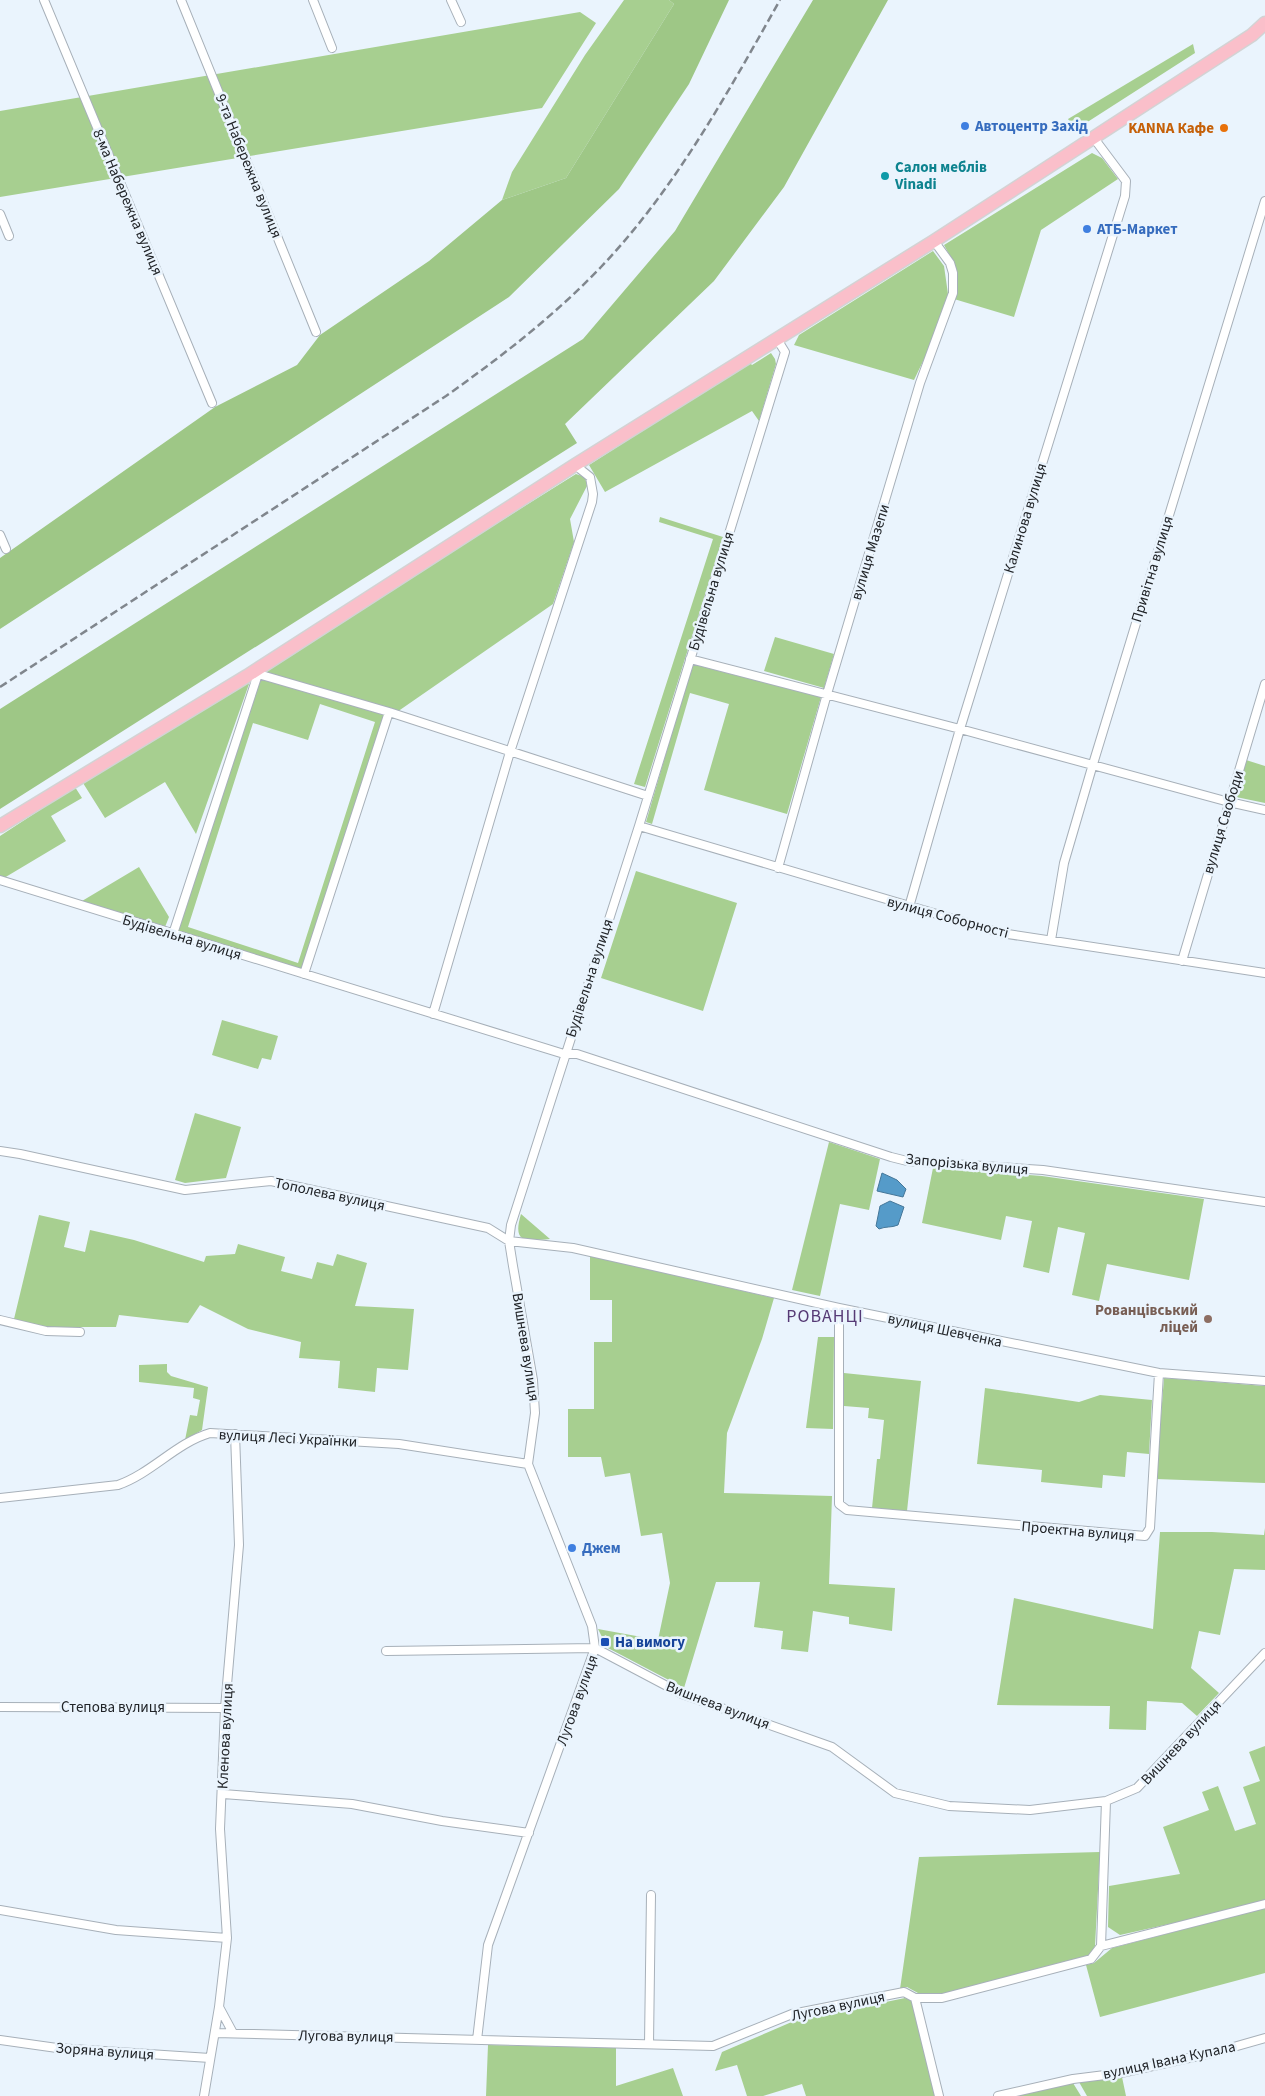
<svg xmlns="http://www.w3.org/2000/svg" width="1265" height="2096" viewBox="0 0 1265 2096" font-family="'Source Sans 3',sans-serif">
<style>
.green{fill:#a7cf90;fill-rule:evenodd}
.forest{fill:#9ec786}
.water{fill:#559bc9;stroke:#457799}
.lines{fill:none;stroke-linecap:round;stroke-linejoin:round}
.minor-casing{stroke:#a7b0b9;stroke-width:10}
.primary-casing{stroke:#d3d3d4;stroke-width:15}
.minor{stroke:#fff;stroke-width:8}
.primary{stroke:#fabfca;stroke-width:12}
.rail{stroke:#80868d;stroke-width:2.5;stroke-dasharray:8 4;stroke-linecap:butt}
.shop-dot{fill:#3f7fe0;stroke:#eaf4fd;stroke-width:2}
.food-dot{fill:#e8710a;stroke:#eaf4fd;stroke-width:2}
.culture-dot{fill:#0f9aa8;stroke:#eaf4fd;stroke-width:2}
.education-dot{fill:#8d6e63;stroke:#eaf4fd;stroke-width:2}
.transit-dot{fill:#1a4fb4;stroke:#eaf4fd;stroke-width:2}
.labels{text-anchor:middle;stroke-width:5;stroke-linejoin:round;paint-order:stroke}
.shop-label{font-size:15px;font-weight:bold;fill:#366cbe;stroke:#eaf4fd;text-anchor:start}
.food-label{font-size:15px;font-weight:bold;fill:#c56008;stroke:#eaf4fd;text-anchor:end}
.street-label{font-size:15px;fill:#212428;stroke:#eaf4fd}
.culture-label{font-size:15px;font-weight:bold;fill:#0d838f;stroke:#eaf4fd;text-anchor:start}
.education-label{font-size:15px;font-weight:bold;fill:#785e54;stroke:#eaf4fd;text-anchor:end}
.transit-label{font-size:15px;font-weight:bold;fill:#164399;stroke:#eaf4fd;text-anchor:start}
.quarter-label{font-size:18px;letter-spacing:1px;fill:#563a75;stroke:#eaf4fd}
</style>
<rect width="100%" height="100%" fill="#eaf4fd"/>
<path class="green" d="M624,0h45l5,4 -108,174 -64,22 10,-28 73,-117z
M580,12l16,11 -54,85 -542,89v-86z
M1193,44l2,9 -120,77 -7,-11z
M1092,153l10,5 16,21 -77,51 -27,87 -60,-18c10,-18 -1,-38 -10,-54z
M933,251l11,15 4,28 -22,61 -12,25 -120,-35 5,-10z
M771,353l4,6 1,5 -17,57 -7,-10 -147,81 -16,-27 160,-103 3,3z
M576,474l9,3 2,9 -17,33 4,23 -21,62 -156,108 -137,-41z
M660,517l63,20 -78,250 -11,-3 79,-245 -54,-17z
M775,637l59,17 -10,34 -60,-17z
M692,664l129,33 -34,117 -83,-24 25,-86 -39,-11 -38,131 -6,-2z
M261,677l124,37 -83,256 -124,-38zM320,704l55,18 -77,241 -110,-36 65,-204 55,17z
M246,679l3,5 -53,150 -31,-52 -60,36 -22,-35z
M1246,760l19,6v37l-29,-6z
M75,787l7,11 -31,18 15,25 -62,37 -4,-2v-40z
M139,867l30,50 -4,10 -83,-26z
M636,871l101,32 -34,108 -102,-33z
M222,1020l56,16 -7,24 -9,-2 -4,11 -46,-14z
M195,1113l46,14 -15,51 -41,5 -10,-3z
M829,1142l51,17 -11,51 -29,-6 -20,92 -28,-6z
M933,1168l109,8 162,23 -15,81 -82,-16 -8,37 -27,-6 13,-62 -27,-6 -9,46 -26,-6 9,-46 -26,-5 -5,24 -79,-17z
M521,1214l29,25c-24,2 -38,5 -29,-25z
M39,1215l31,7 -6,25 21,5 5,-22 44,10 70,22 2,-6 29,-2 3,-10 47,13 -4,14 31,8 5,-17 16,4 4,-12 30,9 -12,43 59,3 -6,61 -31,-2 -2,24 -37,-4 2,-27 -41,-3 2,-16 -53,-13 -48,-24 -12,18 -69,-8 -3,12h-70l-32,-8z
M590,1256l184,42 -12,41 -35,94 -3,60 108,3 -3,88 66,4 -3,43 -43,-7v-7l-36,-6 -5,41 -27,-3 2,-18 -29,-4 6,-45h-44l-32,106 -78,-41 5,-2 -5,-10 -4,2 -4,-8 60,11 12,-57 -8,-50 -21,3 -11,-63 -25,4 -4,-20h-33v-48h26v-67h18v-42h-22z
M818,1337h16l-1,92 -27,-1z
M167,1364v8l4,4 37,11 -6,43 -17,10 5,-25 7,1 3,-16 -7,-2 1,-10 -55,-6v-17z
M844,1373l77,8 -14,130 -35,-3 5,-49h3l4,-39 -16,-2 1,-10 -25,-2z
M1164,1378l101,8v97l-109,-4z
M985,1388l94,14 21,-7 52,5 -3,54 -22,-2 -2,25 -22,-2 -1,13 -61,-6 1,-12 -65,-6z
M1265,1528v42l-31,-1 -14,66 -21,-4 -8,37 28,25 -22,23 -15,-13 -35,-2 -1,29 -37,-1 1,-23 -113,-1 17,-107 139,31 7,-97h52l52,3z
M1265,1746v154l-29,9 -116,26 -12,-8 1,-41 71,-12 -17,-47 46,-17 -7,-18 16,-6 17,45 21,-7 -13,-37 17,-6 -11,-29z
M1100,1852l-5,94 -6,10 -147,38 -24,-1 -11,-6 -7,2 19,-132z
M1265,1908v65l-165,44 -14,-52 8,-2 18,-15z
M905,1998l8,3 23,95h-130l-4,-12 -39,12h-16l-10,-31 -22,6 7,-19 72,-31z
M488,2045l128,3v38l57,-18 10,28h-197z
M1122,2077l4,19h-39l-8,-14z
M1073,2083l8,13h-66z"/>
<path class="forest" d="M669,0h60l-40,84 -70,105 -110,108 -509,332v-71l215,-151 82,-42 23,-30 109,-74 73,-61 64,-22 108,-174z
M813,0h75l-104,187 -70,94 -149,143 12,19 -577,366v-100l583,-370 92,-108z"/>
<path class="water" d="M882,1173l15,7 9,9 -3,8 -26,-6z
M890,1201l14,6 -6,18c-7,3 -12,1 -19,4l-3,-3 4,-20z"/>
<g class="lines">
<defs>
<path id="minor" d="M44,0l168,403
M181,0l135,332
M313,0l19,48
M451,0l10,22
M0,214l9,22
M0,535l6,14
M690,659l270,70 269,73 36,8
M251,675l7,-1 131,38 259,84
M639,826l362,107 264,40
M778,868l49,-174 93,-311 33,-90v-20l-3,-10 -16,-22
M0,880l564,174h13l314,103 16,4 136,9 222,32
M909,907l51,-178 165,-533 1,-15 -33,-44
M173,934l85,-260
M1051,940l13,-77 29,-99 172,-563
M1182,961l83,-277
M304,974l85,-262
M433,1014l77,-262 82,-250 1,-8 -3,-17 -15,-12
M0,1151l20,3 165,36 86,-9 217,47 21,13 64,7 266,60 320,65 106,8
M839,1308v196l8,6 298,26 5,-8 9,-155
M0,1320l46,11 34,1
M0,1498l118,-13c34,-12 58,-42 92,-52l189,11 129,20
M386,1651l209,-3 87,46 150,53 63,46 54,13 81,4 76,-9 31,-13 128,-135
M0,1707l225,1
M223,1794l129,10 90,17 87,12
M0,1910l116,20 111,8
M1101,1946l164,-42
M915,1998l24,98
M215,2033l498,13 79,-32 112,-22 11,6h27l149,-39 10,-13 5,-145
M233,2033l-14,-26 8,-69 -7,-109 5,-121 14,-163 -4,-111
M0,2040l57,8 153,10
M477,2040l11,-95 107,-297 -3,-22 -64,-162 7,-51 -2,-33 -20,-114 -4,-25 2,-16 128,-399 146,-474 -8,-13
M649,2044l2,-149
M204,2096l15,-89
M998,2096l75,-17 48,-6 95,-21 49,-14"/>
<path id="primary" d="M0,826l247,-150 328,-211 359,-224 318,-206 13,-12"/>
</defs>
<use href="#minor" class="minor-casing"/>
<use href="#primary" class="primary-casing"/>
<use href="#minor" class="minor"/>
<use href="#primary" class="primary"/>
<path class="rail" d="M0,687l446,-291c55,-39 108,-80 155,-129 74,-78 126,-173 179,-267"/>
</g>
<g class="shop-dot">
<circle cx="965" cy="126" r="5"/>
<circle cx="1087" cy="229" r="5"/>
<circle cx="572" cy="1548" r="5"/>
</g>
<circle class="food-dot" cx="1224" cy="128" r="5"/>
<circle class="culture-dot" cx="885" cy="176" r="5"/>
<circle class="education-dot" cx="1208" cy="1319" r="5"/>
<rect class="transit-dot" x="600" y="1637" width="10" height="10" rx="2.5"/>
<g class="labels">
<g class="shop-label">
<text x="975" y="131">Автоцентр Захід</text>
<text x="1097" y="234">АТБ-Маркет</text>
<text x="582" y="1553">Джем</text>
</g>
<g class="food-label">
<text x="1214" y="133">KANNA Кафе</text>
</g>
<g class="street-label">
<text transform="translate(249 166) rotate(68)" y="5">9-та Набережна вулиця</text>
<text transform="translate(128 202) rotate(67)" y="5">8-ма Набережна вулиця</text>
<text transform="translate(1025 518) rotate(-73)" y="5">Калинова вулиця</text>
<text transform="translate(870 552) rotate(-73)" y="5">вулиця Мазепи</text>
<text transform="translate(1152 569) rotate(-73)" y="5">Привітна вулиця</text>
<text transform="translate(711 591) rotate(-73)" y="5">Будівельна вулиця</text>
<text transform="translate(1223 822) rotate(-73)" y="5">вулиця Свободи</text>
<text transform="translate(948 917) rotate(15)" y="5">вулиця Соборності</text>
<text transform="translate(182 937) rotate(17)" y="5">Будівельна вулиця</text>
<text transform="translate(589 978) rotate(-72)" y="5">Будівельна вулиця</text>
<text transform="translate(967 1164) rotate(5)" y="5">Запорізька вулиця</text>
<text transform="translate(330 1194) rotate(12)" y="5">Тополева вулиця</text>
<text transform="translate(945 1330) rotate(12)" y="5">вулиця Шевченка</text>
<text transform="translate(526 1347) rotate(81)" y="5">Вишнева вулиця</text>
<text transform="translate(288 1438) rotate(3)" y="5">вулиця Лесі Українки</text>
<text transform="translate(1078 1531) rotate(5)" y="5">Проектна вулиця</text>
<text transform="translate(577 1700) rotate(-70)" y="5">Лугова вулиця</text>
<text transform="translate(718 1705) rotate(21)" y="5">Вишнева вулиця</text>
<text x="113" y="1712">Степова вулиця</text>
<text transform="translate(225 1736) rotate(-87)" y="5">Кленова вулиця</text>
<text transform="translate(1181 1742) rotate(-47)" y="5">Вишнева вулиця</text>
<text transform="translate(838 2006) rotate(-12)" y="5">Лугова вулиця</text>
<text transform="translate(346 2036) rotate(1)" y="5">Лугова вулиця</text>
<text transform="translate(105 2051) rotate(4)" y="5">Зоряна вулиця</text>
<text transform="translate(1169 2060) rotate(-12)" y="5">вулиця Івана Купала</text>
</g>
<g class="culture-label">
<text x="895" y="172">Салон меблів<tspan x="895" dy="17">Vinadi</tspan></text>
</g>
<g class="education-label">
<text x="1198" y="1315">Рованцівський<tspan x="1198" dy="17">ліцей</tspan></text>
</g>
<g class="transit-label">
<text x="615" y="1647">На вимогу</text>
</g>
<g class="quarter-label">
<text x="825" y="1322">РОВАНЦІ</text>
</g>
</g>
</svg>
